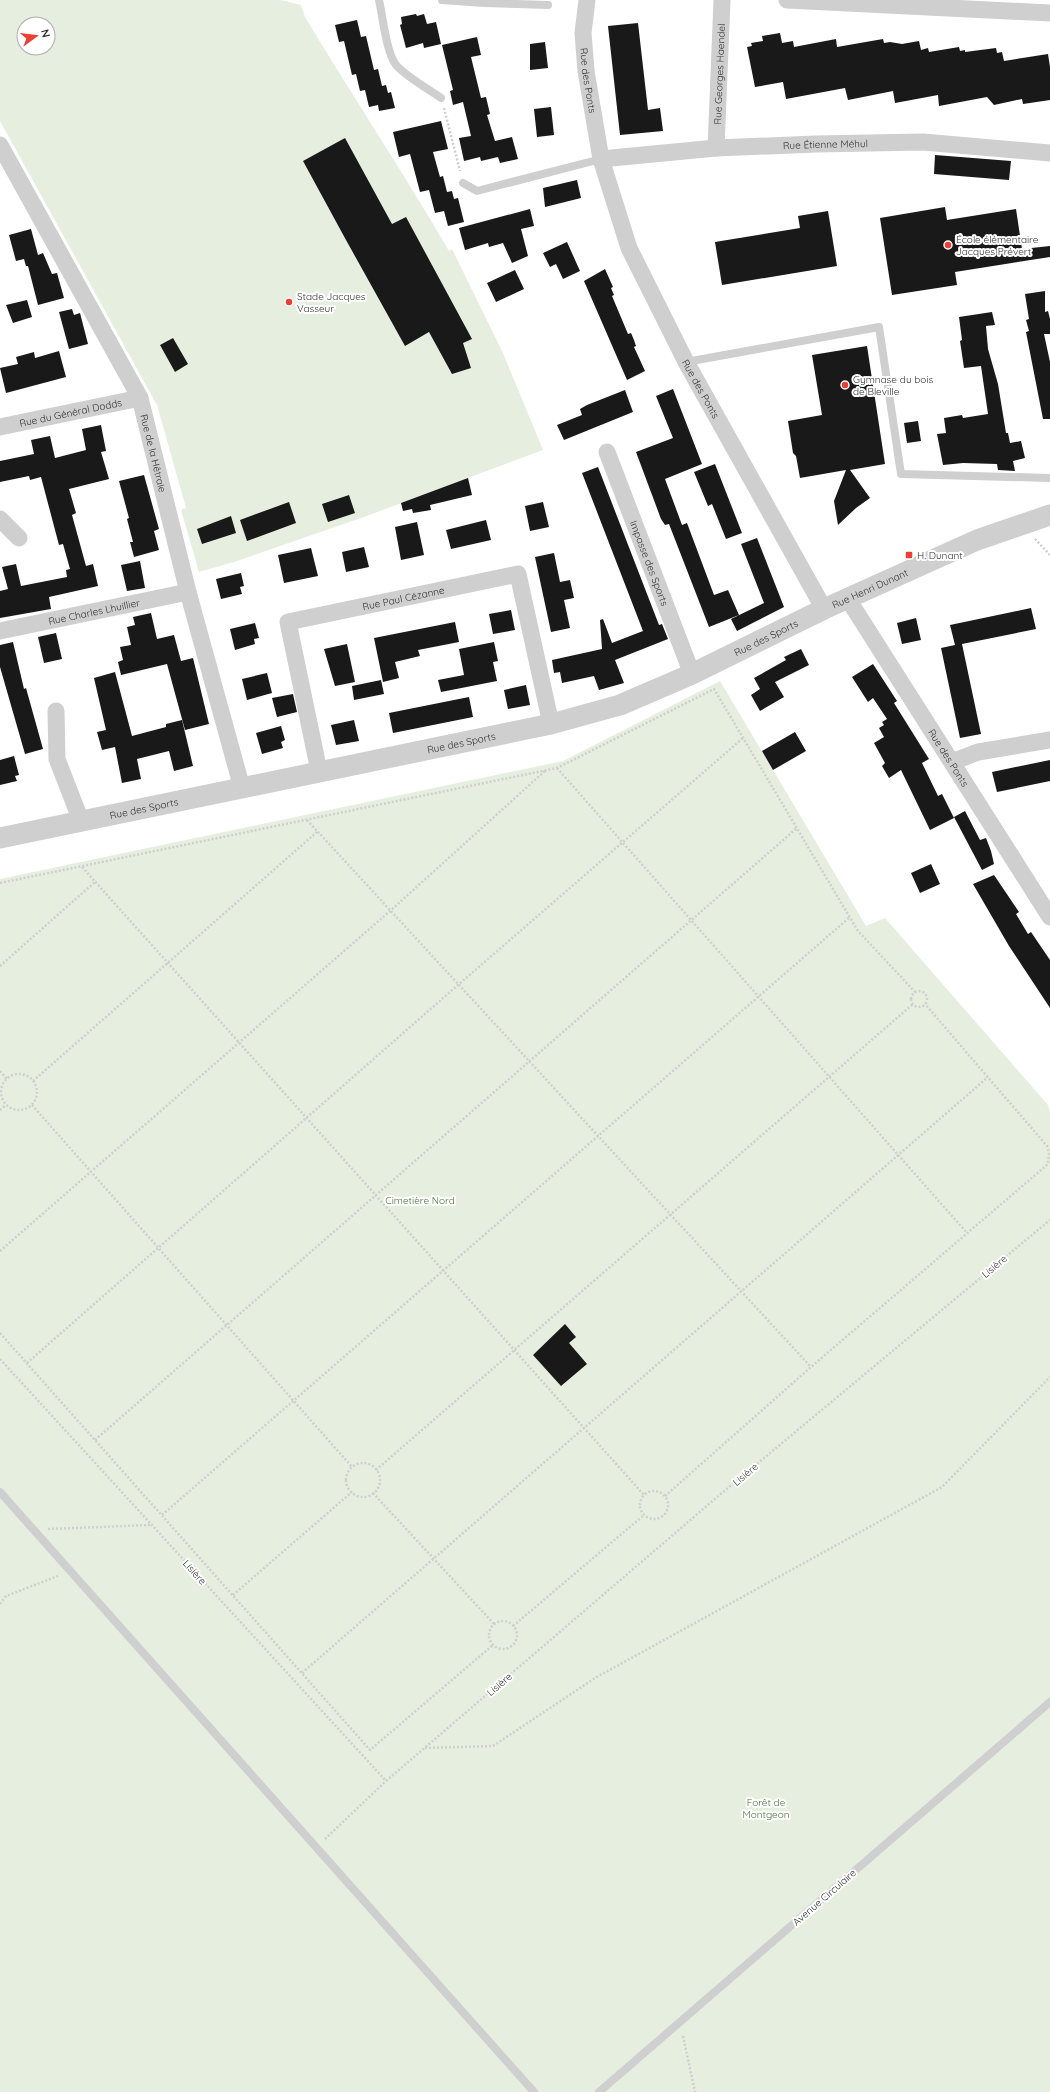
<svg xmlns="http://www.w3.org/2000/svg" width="1050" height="2092" viewBox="0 0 1050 2092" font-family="Quicksand,sans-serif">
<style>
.green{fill:#e6eee0;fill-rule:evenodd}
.building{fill:#191919}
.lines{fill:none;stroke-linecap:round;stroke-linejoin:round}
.path{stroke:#cfcfcf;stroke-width:2.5;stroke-dasharray:2 2;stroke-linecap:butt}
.service{stroke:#cfcfcf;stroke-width:8}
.minor{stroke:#cfcfcf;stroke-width:17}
.tertiary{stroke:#cfcfcf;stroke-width:21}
.poi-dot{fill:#ea3f33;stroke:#fff;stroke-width:1.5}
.labels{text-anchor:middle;stroke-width:4;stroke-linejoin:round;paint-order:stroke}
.street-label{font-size:10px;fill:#323232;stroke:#fff}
.poi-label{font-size:10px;fill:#323232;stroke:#fff;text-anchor:start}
.park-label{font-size:10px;fill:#4d6f3d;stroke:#fff}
</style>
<rect width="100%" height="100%" fill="#fff"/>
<path class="green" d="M0,0h281l20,5 4,12c47,78 98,155 144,234l3,-2 51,104 40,97 -179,67 -130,45 -35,10 -18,-62 5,-2 -29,-103 -157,-284zM24,24h24v24h-24z
M720,681l146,245 19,-8 163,187 2,8v979h-1050v-1213l563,-118z"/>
<path class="building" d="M416,14l1,2 7,-2 3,10 9,-2 5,22 -17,4 -1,-5 -17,5 -6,-23 2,-1 -1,-7z
M357,20l4,17 5,-1 8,34 4,-1 4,17 4,-1 2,8 3,-1 4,16 -16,3 -1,-6 -9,2 -4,-17 -5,1 -4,-17 -4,1 -8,-34 -5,1 -4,-17z
M638,23l10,87 12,-2 3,23 -43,4 -12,-109z
M780,33l2,10 11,-2 1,6 42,-8 1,8 46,-8 1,4 6,-1 12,2 17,-3 2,9 7,-2 1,4 30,-5 1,4 5,-1v2l31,-4 1,5 5,-1 2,9 44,-7 2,13v33l-27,4 -1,-5 -28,6 -7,-8 -48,9 -1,-11 -43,8 -2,-12 -45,9 -3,-12 -59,11 -3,-17 -28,5 -8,-40 5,-1 -1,-3 12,-2 -1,-5z
M477,37l4,18 -10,2 10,41 5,-1 4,17 -3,1 8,26 17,-4 6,22 -18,4 -2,-6 -17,4 -1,-4 -16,4 -5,-23 12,-2 -8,-34 -10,3 -3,-14 3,-1 -11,-45z
M545,42l3,26 -18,2v-26z
M551,107l3,28 -17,2 -3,-28z
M441,121l7,28 -15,3 7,25 3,-1 4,16 5,-1 2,8 4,-1 6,24 -16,4 -4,-15 -9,2 -6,-23 -9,2 -10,-38 -11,3 -6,-25z
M345,138l47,86 14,-7 66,122 -9,4 8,25 -19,6 -23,-42 -24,14 -59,-106 -43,-79z
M935,155l76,6 -2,19 -75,-6z
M577,180l4,18 -36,9 -2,-19z
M945,207l2,13 69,-11 6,40 28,-3v11l-95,15 2,13 -65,10 -12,-77z
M530,209l4,17 -13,3 7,27 -16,7 -9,-20 -14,4 -1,-4 -23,7 -6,-22z
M828,211l9,55 -115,19 -7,-43 85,-14 -2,-12z
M31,229l7,26 5,-2 9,21 5,-1 7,25 -26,7 -10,-39h-2l-2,-7 -8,2 -7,-26z
M567,242l13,29 -17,8 -7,-15 -6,3 -7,-14z
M605,269l8,18 -2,1 3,7 -2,1 16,38 3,-1 3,7 2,6 -2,1 11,24 -18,9 -43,-99z
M515,270l9,19 -28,13 -9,-19z
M1045,291v21l3,-1 2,8v15h-6l6,28v57h-7l-17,-87 3,-1 -3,-11 3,-1 -4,-25z
M27,300l5,17 -19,6 -7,-18z
M72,309l2,6 6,-2 8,31 -19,5 -10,-37z
M992,312l3,13 -9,1 2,23 10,35 8,49h2l2,10 11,-2 4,17 -12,3 2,10 -17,-1 -1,-6 -34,-1 -20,2 -6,-31 9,-1 -2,-15 18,-3 1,3 25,-4 -7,-48 -17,2 -4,-27 2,-1 -3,-23z
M173,338l15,26 -13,8 -15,-27z
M867,346l18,118 -35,6 20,28 -14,10 -18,17 -4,-24 12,-31 -46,8 -4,-22 -3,-3 -5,-32 34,-6 -10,-60z
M59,351l7,26 -60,16 -6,-25 18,-4 -2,-7 18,-5 1,6z
M673,389l29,75 -37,15 17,46 5,-2 27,72 14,-5 11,25 -30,12 -40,-103 -4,1 -4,-6 -25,-67 37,-14 -17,-42z
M625,390l8,22 -69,28 -7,-15 25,-10 -2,-6 7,-4z
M918,421l3,20 -14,2 -3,-20z
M101,425l5,26 -5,1 8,27 -40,10 7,24 -4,2 14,51 7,-2 5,22 -49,11 2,12 -51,9v-27l8,-2 -6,-22 14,-3 5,22 46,-9 -1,-7 4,-1 -7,-25 -4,1 -18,-68 -11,3 -1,-4 -29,6v-21l34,-7 -3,-14 19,-4 5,22 31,-8 -4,-21z
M715,464l27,69 -16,6 -14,-35 -4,2 -14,-34z
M598,467l61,158 3,-1 6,15 -53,21 9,23 -25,7 -5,-14 -32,7 -2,-11 -6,1 -2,-13 50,-11 -2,-29 3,-1 9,24 31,-12 -61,-158z
M144,475l15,54 -5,2 5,19 -25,7 -4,-15h3l-6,-23 2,-1 -10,-37z
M468,478l4,17 -42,10 1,5 -18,3 -1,-4 -9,2 -2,-8z
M349,495l6,18 -27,9 -6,-18z
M289,502l7,21 -49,18 -7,-21z
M543,502l6,25 -19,4 -5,-25z
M231,516l5,17 -34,11 -5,-15z
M486,520l5,20 -40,9 -5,-19z
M417,522l7,33 -23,5 -6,-33z
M757,538l27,69 -47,24 -6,-12 33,-16 -23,-59z
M364,547l5,20 -23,5 -4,-20z
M311,548l7,28 -34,7 -6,-28z
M554,553l6,29 10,-2 4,18 -10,2 6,28 -19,4 -16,-75z
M140,561l5,27 -18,3 -6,-26z
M241,573l3,13 -4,1 2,7 -21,5 -5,-20z
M1031,608l5,21 -74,15 19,90 -21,4 -19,-90 14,-3 -5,-20z
M511,610l4,20 -22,4 -4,-20z
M151,613l6,26 17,-4 7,26 12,-3 16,66 -24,6 -18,-66 -46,11 -3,-13 5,-2 -3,-13 11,-2 -4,-18 8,-2 -2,-8z
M916,618l5,22 -19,4 -5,-21z
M455,622l4,20 -41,8 2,6 -25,6 4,16 -16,4 -9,-44z
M255,623l4,15 -5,1 1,5 -20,6 -5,-21z
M56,633l6,26 -18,4 -6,-26z
M13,642l11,47 2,-1 17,61 -18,5 -25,-87v-22z
M494,642l4,19 -5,1 4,19 -56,11 -3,-12 26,-5 -5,-26z
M347,644l8,38 -20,4 -11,-37z
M801,649l8,16 -34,17 9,15 -24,14 -9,-16 9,-6 -6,-11 32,-18 -2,-3z
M873,664l24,37 -3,2 35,56 -7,4 16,33 4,-2 12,24 -24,12 -29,-60 -12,8 -7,-12 3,-3 -11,-20 10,-6 -5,-9 5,-3 -2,-3 5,-3 -14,-21 -5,4 -16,-25z
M115,672l17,64 34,-9v-3l16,-4 11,46 -19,5 -5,-20 -32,8 4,20 -19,4 -7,-36 -13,3 -5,-18 9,-2 -12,-52z
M267,673l5,20 -25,7 -5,-21z
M381,680l3,14 -30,6 -2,-14z
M526,685l4,20 -22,4 -4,-19z
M293,694l4,18 -20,5 -5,-19z
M469,697l4,20 -80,16 -4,-20z
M354,720l5,21 -23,4 -5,-20z
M281,726l4,14 -4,2 2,6 -21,6 -6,-21z
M795,732l11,19 -33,19 -11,-19z
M14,756l5,19 -4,1 2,5 -17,4v-25z
M1050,760v21l-53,11 -5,-20z
M965,811l15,29 6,-2 5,13 3,13 -12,6 -28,-53z
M931,864l9,20 -20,9 -9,-20z
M994,875l25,37 -3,2 12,20 3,-2 19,28v48l-41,-62 -36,-62z
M565,1324l11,13 -7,6 18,21 -26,22 -28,-31z"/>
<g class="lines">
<path class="path" d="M444,108l16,63
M1035,539l15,16
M557,768l410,465
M307,820l504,547
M82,867l562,628
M0,883l557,-115 157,-79 144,242 57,61
M0,966l96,-85
M911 999a8 8 0 1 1 16 0a8 8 0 1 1-16 0Z
M0,1071l7,8
M1 1092a18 18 0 1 1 36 0a18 18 0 1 1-36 0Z
M33,1081l284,-249
M32,1105l320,362
M0,1110l6,-5
M0,1251l390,-340 156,-141
M0,1333l370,417 123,-105
M0,1359l386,422 330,-283 334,-278
M27,1363l431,-378 285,-247
M95,1440l702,-612
M346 1480a17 17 0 1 1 34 0a17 17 0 1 1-34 0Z
M376,1470l537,-466
M640 1505a14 14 0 1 1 28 0a14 14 0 1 1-28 0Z
M373,1493l121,131
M665,1496l146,-129 237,-203 1,-10 -2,-8 -122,-142
M162,1515l688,-598
M48,1529l103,-4
M233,1595l119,-103
M0,1604l6,-8 52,-20
M489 1635a14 14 0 1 1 28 0a14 14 0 1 1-28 0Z
M513,1626l131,-111
M302,1673l686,-596
M425,1748l68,-2 102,-68 347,-191 108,-110
M325,1839l61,-58
M683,2036l12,56"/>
<path class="service" d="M379,0c4,17 7,52 17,65 12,13 31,23 45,33
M442,0l42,3 64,2
M463,183l14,8 124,-32
M686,362l193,-35 22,147 149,4
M0,1492l534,600
M599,2092l451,-390"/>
<g class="minor">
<path id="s1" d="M587,0l-4,33 3,38 15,88 28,89 57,114 138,247"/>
<path d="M787,0l263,13"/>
<path id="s2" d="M0,145l140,253 48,194 54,196"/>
<path id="s3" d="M716,148l6,-148"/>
<path id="s4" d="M601,159l115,-11 100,-4 107,-2 127,11"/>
<path id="s5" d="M0,427l140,-29"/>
<path id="s6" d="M607,452l85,222"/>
<path d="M0,519l19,19"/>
<path id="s7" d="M848,599l202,318"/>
<path id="s8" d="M0,631l188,-39"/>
<path d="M56,711l1,48 24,62"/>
<path d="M952,762l26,-10 72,-12"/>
<path id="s9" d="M319,771l-31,-149 230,-48 33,150"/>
</g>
<path class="tertiary" id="s10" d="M0,838l551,-114 69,-19 72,-31 132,-65 153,-69 73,-25"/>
</g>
<g class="poi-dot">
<circle cx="948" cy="245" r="4"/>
<circle cx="289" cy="302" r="4"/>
<circle cx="845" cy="385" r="4"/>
<rect x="905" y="551" width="8" height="8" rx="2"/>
</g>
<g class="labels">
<g class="street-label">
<text dy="4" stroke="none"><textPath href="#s3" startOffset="74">Rue Georges Haendel</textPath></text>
<text dy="4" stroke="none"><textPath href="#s1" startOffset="81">Rue des Ponts</textPath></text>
<text dy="4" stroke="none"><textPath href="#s4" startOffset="225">Rue Étienne Méhul</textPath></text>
<text dy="4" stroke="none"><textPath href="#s1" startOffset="412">Rue des Ponts</textPath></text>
<text dy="4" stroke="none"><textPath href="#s5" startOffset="72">Rue du Général Dodds</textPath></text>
<text dy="4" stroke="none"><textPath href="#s2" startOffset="346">Rue de la Hêtraie</textPath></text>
<text dy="4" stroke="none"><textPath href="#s6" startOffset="119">Impasse des Sports</textPath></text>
<text dy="4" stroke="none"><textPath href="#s10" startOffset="910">Rue Henri Dunant</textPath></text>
<text dy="4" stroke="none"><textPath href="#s9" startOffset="270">Rue Paul Cézanne</textPath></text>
<text dy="4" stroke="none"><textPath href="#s8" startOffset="96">Rue Charles Lhuillier</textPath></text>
<text dy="4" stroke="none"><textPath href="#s10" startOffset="795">Rue des Sports</textPath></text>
<text dy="4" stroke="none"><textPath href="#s10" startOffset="471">Rue des Sports</textPath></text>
<text dy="4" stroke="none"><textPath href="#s7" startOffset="188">Rue des Ponts</textPath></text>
<text dy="4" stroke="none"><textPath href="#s10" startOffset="147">Rue des Sports</textPath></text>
<text transform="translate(994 1266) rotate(-40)" y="4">Lisière</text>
<text transform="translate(745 1474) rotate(-40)" y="4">Lisière</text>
<text transform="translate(195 1572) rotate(48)" y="4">Lisière</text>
<text transform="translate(499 1684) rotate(-41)" y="4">Lisière</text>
<text transform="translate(824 1897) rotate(-41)" y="4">Avenue Circulaire</text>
</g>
<g class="poi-label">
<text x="956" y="243">École élémentaire<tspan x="956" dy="12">Jacques Prévert</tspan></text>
<text x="297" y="300">Stade Jacques<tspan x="297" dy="12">Vasseur</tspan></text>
<text x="853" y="383">Gymnase du bois<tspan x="853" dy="12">de Bleville</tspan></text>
<text x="917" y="559">H. Dunant</text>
</g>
<g class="park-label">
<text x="420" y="1204">Cimetière Nord</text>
<text x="766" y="1806">Forêt de<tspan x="766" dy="12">Montgeon</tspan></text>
</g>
</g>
<g transform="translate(36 36) rotate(75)"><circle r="19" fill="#ffffff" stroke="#adadad"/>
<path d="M0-3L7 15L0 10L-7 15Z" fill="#ea3f33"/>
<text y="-6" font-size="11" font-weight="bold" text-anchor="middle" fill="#323232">N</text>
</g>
</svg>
